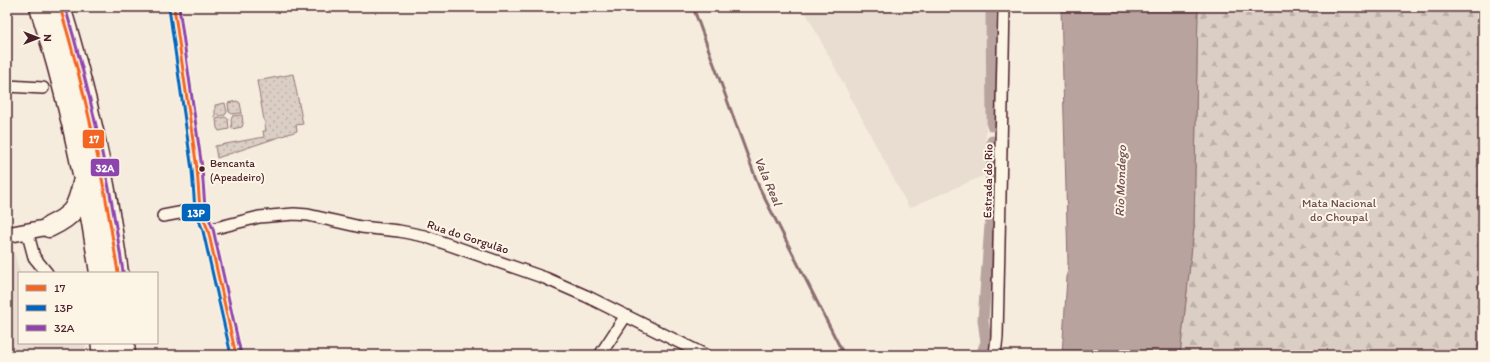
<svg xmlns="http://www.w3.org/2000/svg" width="1490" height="362" viewBox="0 0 1490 362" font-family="Itim,sans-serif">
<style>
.built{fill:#e8ddd0}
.forest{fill:url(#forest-firs);stroke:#927678}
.garden{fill:url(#garden-dots);stroke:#927678}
.water{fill:#b8a39e;stroke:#8c6e70}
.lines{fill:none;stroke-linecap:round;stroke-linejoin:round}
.stream{stroke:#8c6e70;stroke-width:3}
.canal{stroke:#b8a39e;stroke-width:11}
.street-casing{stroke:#4a1f2b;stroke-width:14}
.secondary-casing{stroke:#4a1f2b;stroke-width:18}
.highway-casing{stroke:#4a1f2b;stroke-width:23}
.street{stroke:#fcf5e5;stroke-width:11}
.secondary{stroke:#fcf5e5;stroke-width:15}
.highway{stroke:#fcf5e5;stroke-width:20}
.bus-1-casing{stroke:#fcf5e5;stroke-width:6}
.bus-2-casing{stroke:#fcf5e5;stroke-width:6}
.bus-3-casing{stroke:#fcf5e5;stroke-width:6}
.bus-1{stroke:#f26522;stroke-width:3}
.bus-2{stroke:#0065bd;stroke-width:3}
.bus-3{stroke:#8e44ad;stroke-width:3}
.bus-dot{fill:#4a1f2b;stroke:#fcf5e5;stroke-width:1.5}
.labels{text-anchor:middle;stroke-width:4;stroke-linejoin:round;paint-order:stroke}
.bus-label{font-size:11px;fill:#4a1f2b;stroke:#fcf5e5;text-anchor:start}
.street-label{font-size:12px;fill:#4a1f2b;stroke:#fcf5e5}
.park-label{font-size:12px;fill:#6e4b51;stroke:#fcf5e5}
.water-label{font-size:13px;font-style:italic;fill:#704d53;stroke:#fcf5e5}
.line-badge{stroke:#fcf5e5;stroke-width:1.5}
.badge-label{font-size:11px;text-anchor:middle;font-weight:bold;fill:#fff}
</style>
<defs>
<pattern id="forest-firs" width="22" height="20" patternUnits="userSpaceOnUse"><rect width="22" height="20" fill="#dbcec4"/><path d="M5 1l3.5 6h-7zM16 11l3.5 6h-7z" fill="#bdb0a9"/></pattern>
<pattern id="garden-dots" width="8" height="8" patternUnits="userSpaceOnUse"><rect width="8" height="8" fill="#dbcec4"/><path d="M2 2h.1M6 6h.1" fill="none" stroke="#bdb0a9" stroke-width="1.8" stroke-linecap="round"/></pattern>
</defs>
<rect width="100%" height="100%" fill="#f5ecde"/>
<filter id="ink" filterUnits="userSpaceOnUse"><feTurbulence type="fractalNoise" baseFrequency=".025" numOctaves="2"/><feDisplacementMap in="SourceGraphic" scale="8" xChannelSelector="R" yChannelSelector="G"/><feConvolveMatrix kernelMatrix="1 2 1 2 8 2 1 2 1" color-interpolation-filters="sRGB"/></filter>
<g filter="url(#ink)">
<path class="built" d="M803,7h185l-3,168 -76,33z
M12,245l8,28h-1v70h66l1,12h-79v-109z"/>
<path class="forest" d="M1198,7h285v348h-303l14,-127z"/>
<path class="garden" d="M293,74l10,50 -7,1 1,6 -80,27 -2,-12 49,-9 -1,-6h3l-9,-50z
M237,101l3,2 2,10 -10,1 -3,-2 -1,-9z
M225,103l2,9 -2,3 -10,2v-12z
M242,115l1,9 -1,3 -10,2 -1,-9 1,-4z
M225,117l3,2 1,10 -10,2 -2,-3 -1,-9z"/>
<path class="water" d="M1061,7h137l-4,221 -14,127h-118l6,-93z"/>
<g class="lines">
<path class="stream" d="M693,7l66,180 85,168"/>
<path class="canal" d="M991,7l1,119
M990,211l2,-70
M981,355l5,-13 -3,-22 7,-95"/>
<defs>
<path id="street" d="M174,7l23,162 3,40 8,21 28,125
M7,86l36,2
M163,216l37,-7
M208,230l51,-13 35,-3 14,1 53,12 38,4 25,5 121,42 41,18 119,59
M27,231l7,26 13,16
M97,343l1,12
M600,355l25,-38
M995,355l2,-18 7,-330"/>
<path id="secondary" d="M7,235l42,-8"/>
<path id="highway" d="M40,7c28,87 47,176 60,266
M60,7c27,87 46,175 58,266
M49,227c25,-12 28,-18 34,-44
M109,343l1,12
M124,343l1,12"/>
</defs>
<use href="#street" class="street-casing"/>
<use href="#secondary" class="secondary-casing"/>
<use href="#highway" class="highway-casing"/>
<use href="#street" class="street"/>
<use href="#secondary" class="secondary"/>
<use href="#highway" class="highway"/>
<defs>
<path id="bus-1" d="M60,7c26,87 45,176 58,266
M174,7l23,162 3,40 8,21 28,125"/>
<path id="bus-2" d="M169,8l23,162 3,40 8,21 28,124"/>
<path id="bus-3" d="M65,7c26,87 45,175 58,265
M179,7l23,161 3,40 8,21 28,125"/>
</defs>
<use href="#bus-1" class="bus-1-casing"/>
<use href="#bus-2" class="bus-2-casing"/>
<use href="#bus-3" class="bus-3-casing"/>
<use href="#bus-1" class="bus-1"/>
<use href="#bus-2" class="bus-2"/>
<use href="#bus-3" class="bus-3"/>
</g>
</g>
<circle class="bus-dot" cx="202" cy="169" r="3.5"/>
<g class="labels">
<g class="bus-label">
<text x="210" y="167">Bencanta<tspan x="210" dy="14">(Apeadeiro)</tspan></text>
</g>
<g class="street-label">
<text transform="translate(988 181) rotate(-89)" y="4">Estrada do Rio</text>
<text transform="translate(468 237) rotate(18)" y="4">Rua do Gorgulão</text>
</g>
<g class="park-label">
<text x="1339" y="207">Mata Nacional<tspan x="1339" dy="14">do Choupal</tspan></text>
</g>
<g class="water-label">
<text transform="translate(769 181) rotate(67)" y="5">Vala Real</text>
<text transform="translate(1120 181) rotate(-88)" y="5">Rio Mondego</text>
</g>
</g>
<g class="line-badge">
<rect x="82" y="129" width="23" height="20" rx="4" fill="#f26522"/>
<rect x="90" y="158" width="30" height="19" rx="4" fill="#8e44ad"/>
<rect x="181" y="203" width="30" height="19" rx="4" fill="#0065bd"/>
</g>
<g class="badge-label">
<text x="94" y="143">17</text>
<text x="105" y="172">32A</text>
<text x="196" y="217">13P</text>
</g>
<rect width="1490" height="362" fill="none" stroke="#fcf5e5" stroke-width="24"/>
<rect x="12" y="12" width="1466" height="338" fill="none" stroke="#4a1f2b" stroke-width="1.5" filter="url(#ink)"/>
<rect x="18" y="272" width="140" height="72" fill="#fcf5e5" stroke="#b59f9b"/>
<rect x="26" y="285" width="20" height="6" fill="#f26522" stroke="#b59f9b"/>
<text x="54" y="292" font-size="12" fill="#4a1f2b">17</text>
<rect x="26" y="305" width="20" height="6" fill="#0065bd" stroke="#b59f9b"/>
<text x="54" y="312" font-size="12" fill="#4a1f2b">13P</text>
<rect x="26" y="325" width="20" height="6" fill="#8e44ad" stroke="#b59f9b"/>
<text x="54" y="332" font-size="12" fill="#4a1f2b">32A</text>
<g transform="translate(38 38) rotate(90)" stroke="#fcf5e5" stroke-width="3" paint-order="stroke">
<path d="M0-3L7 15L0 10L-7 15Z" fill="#4a1f2b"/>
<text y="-6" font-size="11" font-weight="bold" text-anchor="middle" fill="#4a1f2b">N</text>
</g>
</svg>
